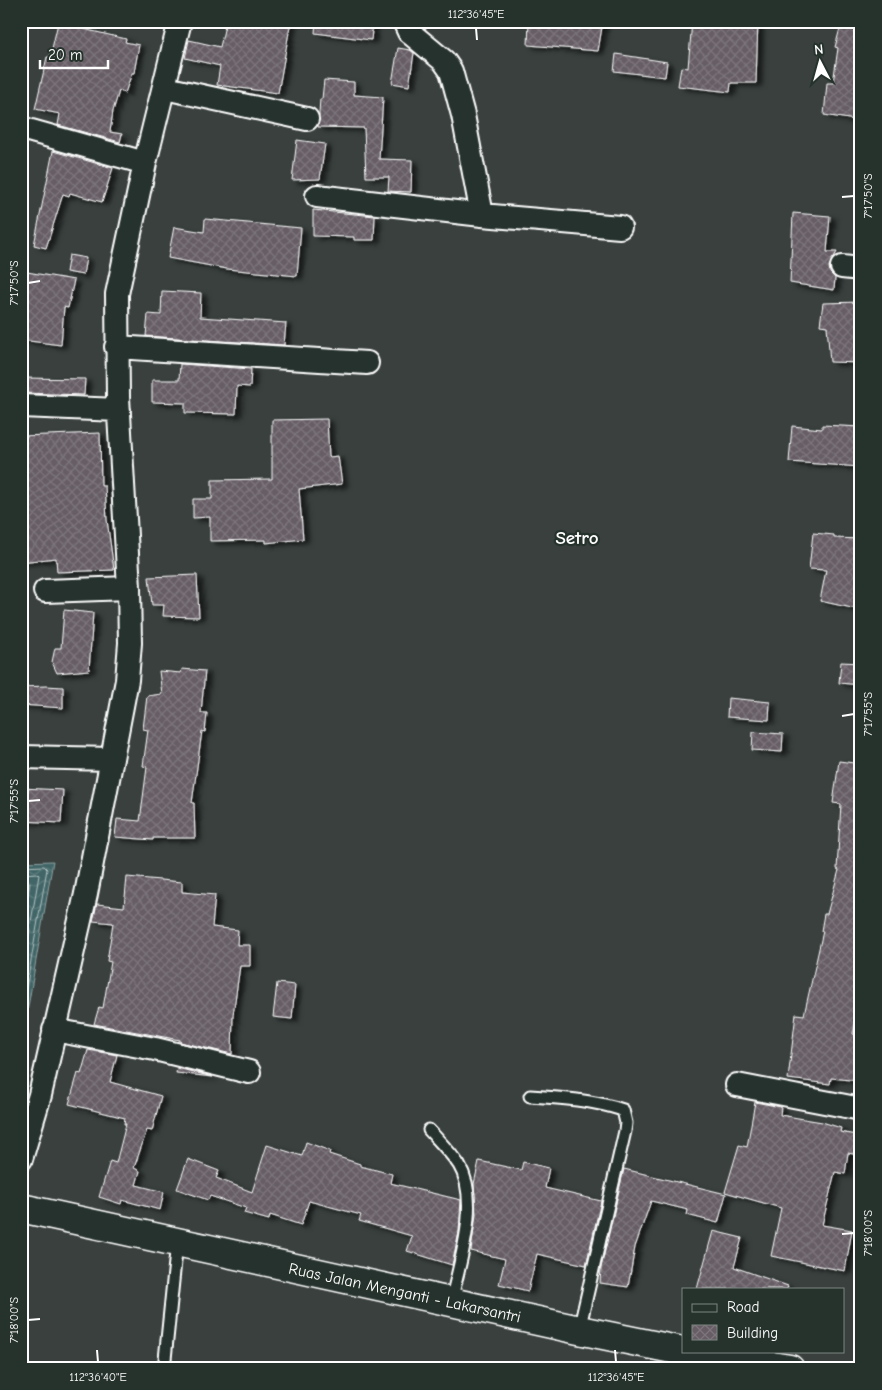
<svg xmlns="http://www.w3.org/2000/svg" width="882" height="1390" viewBox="0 0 882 1390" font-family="'Comic Neue',sans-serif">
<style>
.water{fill:url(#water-waves);stroke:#8ea3a4}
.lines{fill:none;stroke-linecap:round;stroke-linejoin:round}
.shore{stroke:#b3c2c2;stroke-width:1}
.building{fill:url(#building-cross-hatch);stroke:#fff;filter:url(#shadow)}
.service-casing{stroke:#fff;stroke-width:15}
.minor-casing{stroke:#fff;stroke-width:26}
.secondary-casing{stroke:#fff;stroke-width:31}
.service{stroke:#26332d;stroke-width:11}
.minor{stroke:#26332d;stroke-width:22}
.secondary{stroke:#26332d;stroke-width:28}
.ticks{fill:none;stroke:#fff;stroke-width:2}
.labels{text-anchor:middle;stroke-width:4.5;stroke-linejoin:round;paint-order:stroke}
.street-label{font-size:16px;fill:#fff;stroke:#26332d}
.quarter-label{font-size:19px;font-weight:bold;fill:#fff;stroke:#26332d}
.neatline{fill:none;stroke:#fff;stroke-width:2}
.ticks-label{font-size:12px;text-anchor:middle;fill:#fff}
</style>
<defs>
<pattern id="water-waves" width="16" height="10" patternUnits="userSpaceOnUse" patternTransform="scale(1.25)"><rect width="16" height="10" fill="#426667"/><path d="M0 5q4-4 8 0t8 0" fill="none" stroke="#5e7d7e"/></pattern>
<pattern id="building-cross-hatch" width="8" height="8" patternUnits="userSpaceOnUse" patternTransform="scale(1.25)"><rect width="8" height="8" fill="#665d65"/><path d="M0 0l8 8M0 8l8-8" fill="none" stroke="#7d757c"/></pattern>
<filter id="shadow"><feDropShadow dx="5.5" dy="3" stdDeviation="2.5" flood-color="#0009"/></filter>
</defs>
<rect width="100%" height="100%" fill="#39403e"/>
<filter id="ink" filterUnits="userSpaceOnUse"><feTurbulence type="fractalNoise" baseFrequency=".02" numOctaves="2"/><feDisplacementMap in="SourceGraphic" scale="10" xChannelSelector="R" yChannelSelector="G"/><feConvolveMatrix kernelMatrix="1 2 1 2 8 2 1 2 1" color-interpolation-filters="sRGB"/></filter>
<g filter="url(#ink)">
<path class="water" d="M53,861l-32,187v-186z"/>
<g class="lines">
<path class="shore" d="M21,867l23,-1 3,3 -26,149
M21,874l16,-1 2,2 -18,106
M21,881h7l2,2 -9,53"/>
</g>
<path class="building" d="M226,21h65l-13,72 -61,-8 3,-19 -35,-8 4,-18 31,7z
M316,21h57l-2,19 -56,-7z
M529,21h74l-5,30 -70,-6z
M692,21h66l-2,62h-25l-1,9 -52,-6 3,-19 7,1z
M842,21h19v16l-6,19 6,1v64l-37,-6 3,-32h6l5,-35 -3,-1z
M58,23l68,16 -1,3 14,3 -5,28h-2l-7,20 -6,-2 -6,20 -3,21 12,2 -2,8 -62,-17 2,-11 -25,-5 12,-52h3z
M398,48l12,2 4,3 -5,33 -17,-3z
M616,54l51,8 -2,15 -51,-6z
M324,80l30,2v13l29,2 -4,62 33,1 -1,32 -23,-1 1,-14h-23l-2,-49 -46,-1 2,-28h2z
M297,140l28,4 -5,35 -28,1z
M53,151l60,17 -11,34 -32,-9 -1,3 -6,-2 -17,54 -12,-3z
M313,210l62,6 -1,24h-20v-3l-41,-1z
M793,213l37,3 -3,36h10l-8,14 1,7 5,5 -1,12 -44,-7z
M205,219l96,9 -4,48 -70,-7 -59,-11 6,-31 30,5z
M69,255l17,3 -3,17 -17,-3z
M21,271l53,9 -6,28 -4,-1 -3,38 -40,-5z
M162,291l39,2 -1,24 86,6 -2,22 -138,-9 2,-22 13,1z
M861,302v61l-31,-1 -3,-36 -7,-1 3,-22z
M180,364l71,5 -1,18 -13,-1 -1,28 -51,-1v-10l-33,-1v-22h27z
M24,378l61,1 -1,16 -61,-2z
M327,419l2,38 9,-1 4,28 -43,5 4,50 -37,4v-3l-56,1v-24l-17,1v-19h19v-19l60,-1v-59z
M822,425l39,2v40l-72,-5 3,-36 30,3z
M100,433l1,53h4l2,34 7,50 -57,2 -1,-14 -35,4v-126z
M813,533l21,2v3l27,1v71l-41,-9 6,-31 -17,-1z
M197,575l2,42 -36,-1 1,-11h-12l-3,-28z
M64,610l29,3 -4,57 -32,3 -5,-11 3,-14h6z
M841,662l20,1v22l-22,-2z
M182,669l23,2 -4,42h6l-2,19 -3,-1 -10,72h2l1,35h-42v2l-38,-3 2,-18 23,2 7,-54 -4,-1 5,-36 -5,-1 4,-33 15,-2 -3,-23 22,2z
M46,686l17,1v21l-42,-3v-18z
M728,698l42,4 -1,18 -42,-3z
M753,732l30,2 -1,18 -30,-2z
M839,761l22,3v231l-8,39 6,1 -4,23h6v10l-1,13 -29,-3 -1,6 -42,-5 8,-65 8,1 19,-84h-2l3,-17h3l12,-44 -2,-1 4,-65 -8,-1z
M21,788l42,2 -2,33 -40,-2z
M127,877l55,5v10l33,3 -3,32 26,3 -1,15h13v21h-10l-7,49 -1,39 -52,-12v-2l-86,-16 5,-17 4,1 8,-46 -4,-1 6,-38 -20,-2 4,-17 27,3z
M277,983l18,2 -3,34 -19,-2z
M88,1050l29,5 -7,27 51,14 -9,35 -5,-1 -13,38 6,3 -4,14 28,7 -4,18 -38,-10 -1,4 -22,-7 11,-36 6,2 10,-39h-2l1,-6 -56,-14 9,-31 3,1z
M177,1068l36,9 -37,-4z
M755,1102l26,5 -1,8 42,7 19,6 -1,4 21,4 -2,19 -11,-2 -3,21 -10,-2 -13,53 30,5 -7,41 -74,-15 10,-48 -56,-16 14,-47 8,2z
M306,1142l24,9 -1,3 31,10v2l32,8 -2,9 71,17 -2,32 -7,33 -45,-14 5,-15 -53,-15 2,-6 -52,-14 -8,24 -31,-10 -1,5 -25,-7 2,-5 -36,-12 -2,4 -31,-11 11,-30 31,12 -3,7 36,14 15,-47 35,11z
M479,1161l42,9 2,-8 26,6 -4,20 56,13 -15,64 -49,-11 -9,37 -29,-7 6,-25 -34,-8 5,-37 -2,-30z
M624,1169l102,25 -8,29 -31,-8 1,-5 -37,-9 -16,46 -7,40 -28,-4 1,-15z
M713,1231l29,7 -8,29 54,19 -1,3h-90z"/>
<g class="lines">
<defs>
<path id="service" d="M530,1096c32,2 62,4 93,14l3,13 -1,8 -46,199
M429,1130c10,11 22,23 30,35 22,36 0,99 -8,137
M164,1369l13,-127"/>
<path id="minor" d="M404,21l5,11 35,29 7,10 12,44 19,100
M165,88l142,31
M21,128l124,35
M317,196l165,19 138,12
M842,267l19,2
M116,347l251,16
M21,406l98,4
M45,591l84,-3
M21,757l91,2
M54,1030l101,19 94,23
M737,1085l124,24
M21,1159l19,-64 46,-201 41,-214 3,-37 -1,-55 -11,-191 -1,-103 28,-131 35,-142"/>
<path id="secondary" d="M21,1208l558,122 113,23 98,16"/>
</defs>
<use href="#service" class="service-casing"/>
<use href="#minor" class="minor-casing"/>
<use href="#secondary" class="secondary-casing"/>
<use href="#service" class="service"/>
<use href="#minor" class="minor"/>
<use href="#secondary" class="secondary"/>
</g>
</g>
<path class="ticks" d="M476,28l1,12M842,197l12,-1M28,283l12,-2M842,716l12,-2M28,801l12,-1M842,1234l12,-1M28,1320l12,-1M97,1350l1,12M615,1350l1,12"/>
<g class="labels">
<g class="street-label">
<text transform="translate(405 1292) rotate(12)" y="6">Ruas Jalan Menganti - Lakarsantri</text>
</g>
<g class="quarter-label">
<text x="577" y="544">Setro</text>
</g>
</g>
<rect width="882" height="1390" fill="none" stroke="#26332d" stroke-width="55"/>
<rect x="682" y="1288" width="162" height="65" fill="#26332d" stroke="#7d8581"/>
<rect x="692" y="1304" width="25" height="8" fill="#26332d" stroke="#7d8581"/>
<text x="727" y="1312" font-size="15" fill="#ffffff">Road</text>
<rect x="692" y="1325" width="25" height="15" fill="url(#building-cross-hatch)" stroke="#7d8581"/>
<text x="727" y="1338" font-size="15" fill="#ffffff">Building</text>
<g transform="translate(820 62) rotate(354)" stroke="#26332d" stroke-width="4" paint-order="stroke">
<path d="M0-4L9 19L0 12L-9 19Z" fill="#ffffff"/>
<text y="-8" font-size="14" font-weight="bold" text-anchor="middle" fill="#ffffff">N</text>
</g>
<path d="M40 60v8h68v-8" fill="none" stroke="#ffffff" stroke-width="2.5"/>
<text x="48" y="60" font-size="15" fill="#ffffff" stroke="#26332d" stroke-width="4" paint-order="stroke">20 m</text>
<rect x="28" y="28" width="826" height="1334" class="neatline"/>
<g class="ticks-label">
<text x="476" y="18">112°36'45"E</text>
<text transform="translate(868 196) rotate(-90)" y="4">7°17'50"S</text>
<text transform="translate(14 283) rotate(-90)" y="4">7°17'50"S</text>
<text transform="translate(868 714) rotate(-90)" y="4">7°17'55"S</text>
<text transform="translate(14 801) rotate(-90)" y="4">7°17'55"S</text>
<text transform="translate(868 1233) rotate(-90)" y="4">7°18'00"S</text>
<text transform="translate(14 1320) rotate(-90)" y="4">7°18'00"S</text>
<text x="98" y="1381">112°36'40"E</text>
<text x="616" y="1381">112°36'45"E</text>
</g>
</svg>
